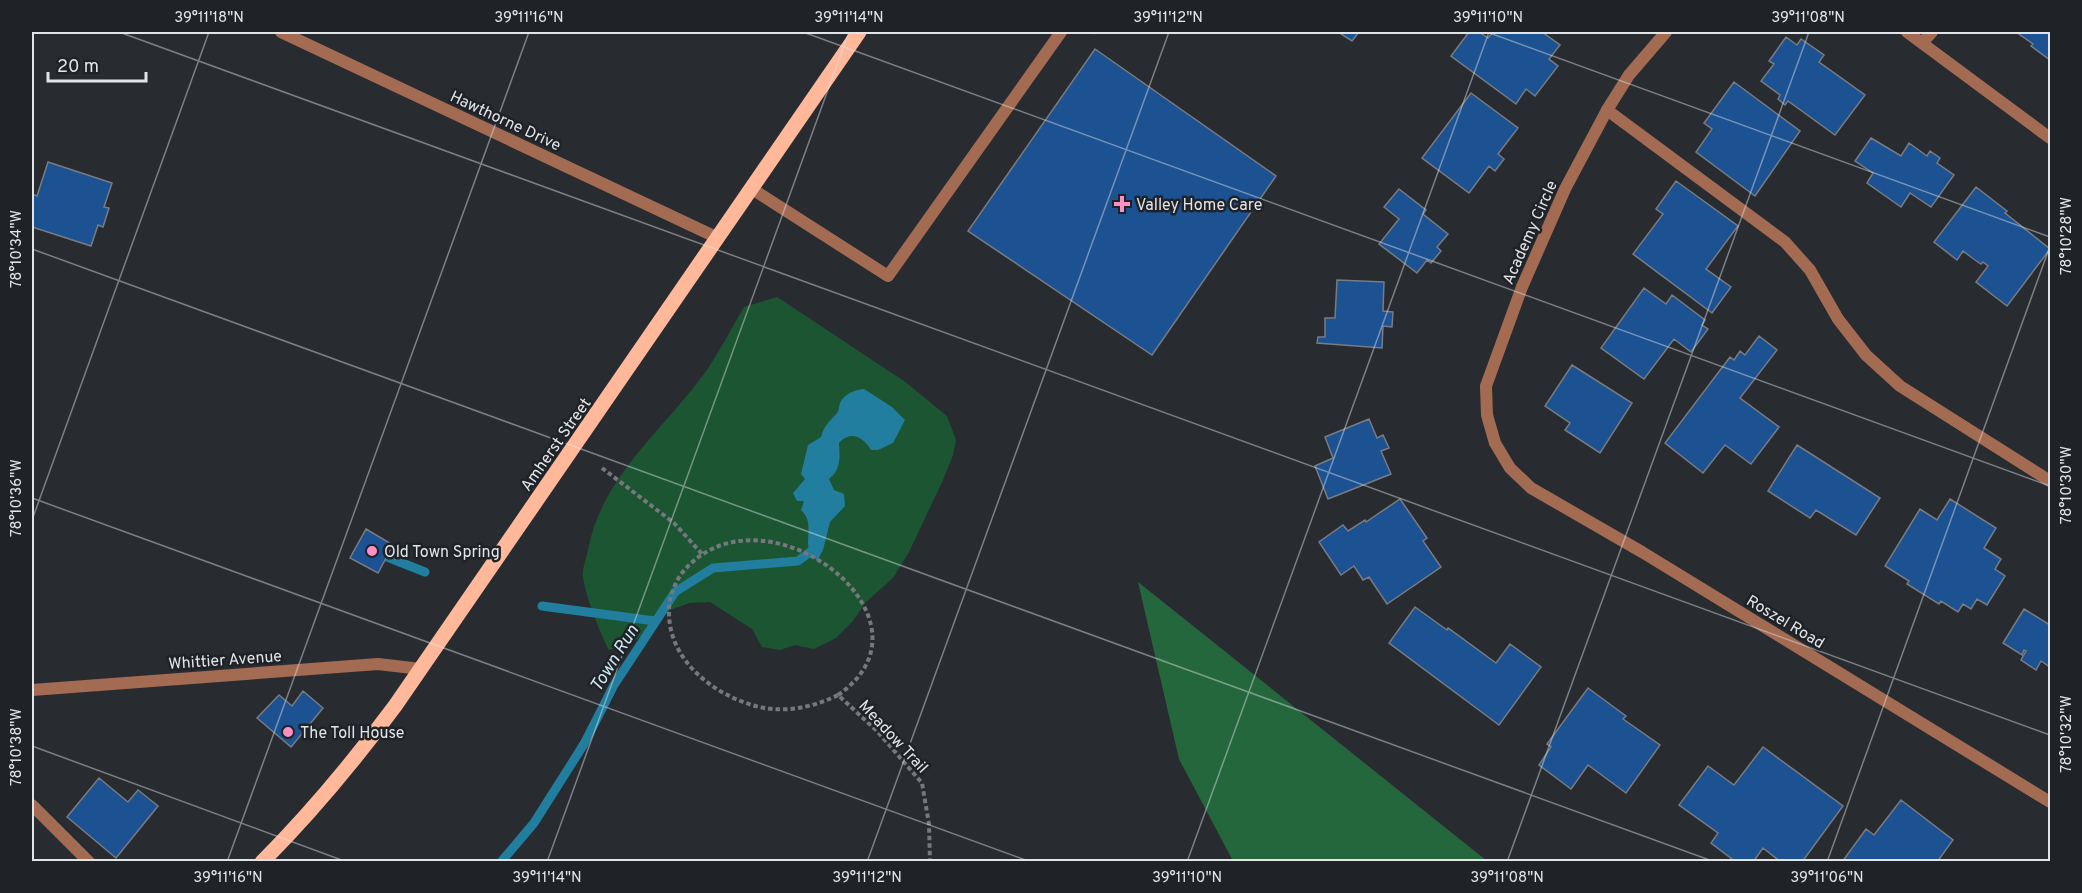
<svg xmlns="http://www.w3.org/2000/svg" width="2082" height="893" viewBox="0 0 2082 893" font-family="Overpass,sans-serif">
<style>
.green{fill:#1c5532}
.forest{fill:#24673d}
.water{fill:#217e9e}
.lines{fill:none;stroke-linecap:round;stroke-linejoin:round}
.stream{stroke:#217e9e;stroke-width:9}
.building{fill:#1c5192;stroke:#787c82;stroke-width:1.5}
.path{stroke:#75797d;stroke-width:4;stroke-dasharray:4.5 3;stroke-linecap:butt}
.service{stroke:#a46b53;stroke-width:12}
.minor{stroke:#a46b53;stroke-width:12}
.tertiary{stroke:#a46b53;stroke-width:12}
.primary{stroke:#ffb89a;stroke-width:15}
.ticks{fill:none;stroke:#e2e5e8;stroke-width:1.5;stroke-opacity:0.45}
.poi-dot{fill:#fc8fc3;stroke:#1f2227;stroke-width:2}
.labels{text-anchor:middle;stroke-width:5;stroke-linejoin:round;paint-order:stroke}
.street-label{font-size:16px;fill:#e2e5e8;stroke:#1f2227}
.poi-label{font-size:16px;fill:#e2e5e8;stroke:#1f2227;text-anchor:start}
.water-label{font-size:18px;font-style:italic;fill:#d0e8f4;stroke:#1f2227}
.neatline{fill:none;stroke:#e2e5e8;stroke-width:2}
.ticks-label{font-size:15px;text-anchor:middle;fill:#e2e5e8}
</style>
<rect width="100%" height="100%" fill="#282c31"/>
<path class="green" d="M777,297l127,84 43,35 9,24 -3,15 -10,25 -34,72 -16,26 -27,24 -13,19 -17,17 -22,11 -19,-4 -15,5 -18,-3 -10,-18 -42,-27 -21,1 -24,9 -18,20 -18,13 -20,5c-9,-17 -24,-55 -26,-73 -1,-8 3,-18 5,-27 13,-72 75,-120 116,-176 15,-21 27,-45 40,-67z"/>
<path class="forest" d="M1138,582l349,279h-254l-54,-102z"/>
<path class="water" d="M864,389l28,18 13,13 -12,23 -15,7h-7c-8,-13 -20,-20 -32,-7 1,14 2,27 -10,36l5,11 10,4 1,12 -15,16 -7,28 -6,11c-2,-3 -5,-5 -7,-8 -6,-14 5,-30 -9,-43l3,-9h-7l-4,-8 12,-14 -4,-5 7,-29 13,-8c4,-14 9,-15 16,-24 2,-3 2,-6 3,-10 4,-9 14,-13 24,-14z"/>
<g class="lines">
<path class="stream" d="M387,557l38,15
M542,606l113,15
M501,862l33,-39 50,-79 30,-59 61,-93 38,-24 85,-7 12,-9"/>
</g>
<path class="building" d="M1338,32h21l-7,9z
M1469,32h10l9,6 5,-6h49l18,13 -11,14 9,7 -23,30 -9,-7 -10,15 -65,-48z
M2016,32h34v28l-19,-14 2,-2z
M1786,37l11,8 4,-6 23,16 -5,7 46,33 -30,40 -47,-34 -3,4 -7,-6 2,-4 -19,-14 13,-17 -5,-3z
M1095,49l181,127 -124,179 -184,-124z
M1734,82l66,49 -45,65 -59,-44 16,-23 -8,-6z
M1471,93l47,35 -20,26 6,5 -9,12 -6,-5 -20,27 -47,-35z
M1871,138l30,18 8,-13 18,13 3,-5 10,7 -3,5 17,12 -23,32 -21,-14 -9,14 -34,-24 6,-10 -18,-12z
M48,162l64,21 -8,24 5,1 -6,19 -5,-2 -7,21 -59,-19v-33l5,2z
M1676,181l62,45 -32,43 25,18 -19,26 -79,-59 30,-40 -7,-5z
M1976,187l31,24 -2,2 45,36 -43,57 -31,-24 12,-16 -5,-4 -2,2 -6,-4 -12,-9 -6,9 -23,-18z
M1399,189l27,21 -3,4 25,20 -11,13 4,4 -10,12 -4,-3 -10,13 -38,-29 20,-25 -15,-12z
M1337,280l47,2 -1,29 10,1 -1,15 -9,-1 -1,22 -65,-5 1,-6h7v-19h10z
M1644,288l22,16 6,-9 33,25 -3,5 6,4 -17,23 -17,-13 -30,40 -43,-31z
M1759,336l18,14 -37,48 39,29 -28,37 -26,-19 -22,28 -38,-30 65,-86 4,3 6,-9 5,4z
M1572,365l60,38 -32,50 -35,-23 5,-7 -25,-17z
M1369,419l8,19 6,-3 6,13 -8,3 10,23 -63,25 -13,-33 18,-8 -8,-21z
M1797,445l83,53 -24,37 -40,-25 -6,8 -42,-27z
M1400,499l27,39 -4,3 18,26 -54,37 -18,-27 -6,3 -9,-14 -13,9 -22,-33 24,-17 5,6 17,-11 1,2z
M1950,499l46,29 -12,20 17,11 -6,10 10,7 -18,29 -10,-6 -6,10 -8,-5 -5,8 -17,-11 -2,3 -32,-20 2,-3 -24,-15 35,-57 17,11z
M366,529l27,16 -15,28 -28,-15z
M1415,607l32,23 1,-2 48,35 14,-19 31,23 -42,58 -110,-82z
M2024,609l26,16v42l-9,-6 -5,9 -15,-10 5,-9 -2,-1 -2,5 -19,-12z
M1588,688l38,28 -3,3 37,26 -34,48 -38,-28 -17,24 -32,-24 12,-18 -4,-3z
M303,691l20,17 -32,39 -34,-29 22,-23 13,11z
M1763,747l80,59 -41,56h-21l-18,-14 -10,14h-17l-25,-19 7,-10 -39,-28 29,-39 26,19z
M99,778l29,24 10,-12 20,16 -42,52 -49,-41z
M1901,800l52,40 -16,22h-95l24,-33 8,6z"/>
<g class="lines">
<path class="path" d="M1093,33l1,-1
M602,468l72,55 28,31
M838,695c112,-77 -78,-219 -156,-122 -8,11 -13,25 -13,38 -1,50 46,85 90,96 27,6 55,0 79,-12l39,36 45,52 7,41 1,38"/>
<path class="service" d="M1607,110l178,132 25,28 28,49 28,36 34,31 150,95
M752,189l136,87 173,-244
M32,805l57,57"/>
<path class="minor" d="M281,32l437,206
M1666,32l-37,43 -22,35 -42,79 -43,98 -36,99 1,29 8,28 15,25 21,20 111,64 408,250
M1907,32l143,106
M1922,43l10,-11"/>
<path class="tertiary" d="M32,690l346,-26 43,5"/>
<path class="primary" d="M262,862c49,-49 92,-101 133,-156l464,-674"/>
</g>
<path class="ticks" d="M119,32l1931,703M803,32l1247,454M1487,32l563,205M32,249l1683,613M32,498l999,364M32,520l177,-488M32,746l315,116M227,862l302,-830M547,862l302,-830M867,862l302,-830M1187,862l302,-830M1507,862l302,-830M1827,862l223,-616"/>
<g class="poi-dot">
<path d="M1119 195h6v6h6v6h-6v6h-6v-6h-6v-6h6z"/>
<circle cx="372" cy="551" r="6"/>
<circle cx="288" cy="732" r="6"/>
</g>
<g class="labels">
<g class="street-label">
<text transform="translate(506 120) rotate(25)" y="6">Hawthorne Drive</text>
<text transform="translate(1529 232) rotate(-66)" y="6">Academy Circle</text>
<text transform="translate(555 444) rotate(-55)" y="6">Amherst Street</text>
<text transform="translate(1786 621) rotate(31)" y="6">Roszel Road</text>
<text transform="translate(225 659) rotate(-4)" y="6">Whittier Avenue</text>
<text transform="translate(894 736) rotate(47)" y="6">Meadow Trail</text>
</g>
<g class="poi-label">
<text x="1136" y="210">Valley Home Care</text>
<text x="384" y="557">Old Town Spring</text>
<text x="300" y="738">The Toll House</text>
</g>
<g class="water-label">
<text transform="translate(614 658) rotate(-58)" y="6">Town Run</text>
</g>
</g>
<rect width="2082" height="893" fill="none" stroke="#1f2227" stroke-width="66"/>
<path d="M48 72v9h98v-9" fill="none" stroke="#e2e5e8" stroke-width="3"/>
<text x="57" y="72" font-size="18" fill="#e2e5e8" stroke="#1f2227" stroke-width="4.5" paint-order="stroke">20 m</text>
<rect x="33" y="33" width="2016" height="827" class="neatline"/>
<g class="ticks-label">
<text x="209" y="22">39°11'18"N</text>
<text x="529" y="22">39°11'16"N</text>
<text x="849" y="22">39°11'14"N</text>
<text x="1168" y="22">39°11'12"N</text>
<text x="1488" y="22">39°11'10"N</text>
<text x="1808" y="22">39°11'08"N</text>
<text transform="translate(2066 236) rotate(-90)" y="5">78°10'28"W</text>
<text transform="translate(16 249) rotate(-90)" y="5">78°10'34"W</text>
<text transform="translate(2066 485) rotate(-90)" y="5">78°10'30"W</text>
<text transform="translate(16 498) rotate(-90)" y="5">78°10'36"W</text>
<text transform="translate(2066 734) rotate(-90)" y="5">78°10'32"W</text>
<text transform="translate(16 747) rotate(-90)" y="5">78°10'38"W</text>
<text x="228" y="882">39°11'16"N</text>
<text x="547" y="882">39°11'14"N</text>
<text x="867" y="882">39°11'12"N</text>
<text x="1187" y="882">39°11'10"N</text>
<text x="1507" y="882">39°11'08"N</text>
<text x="1827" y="882">39°11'06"N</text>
</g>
</svg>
